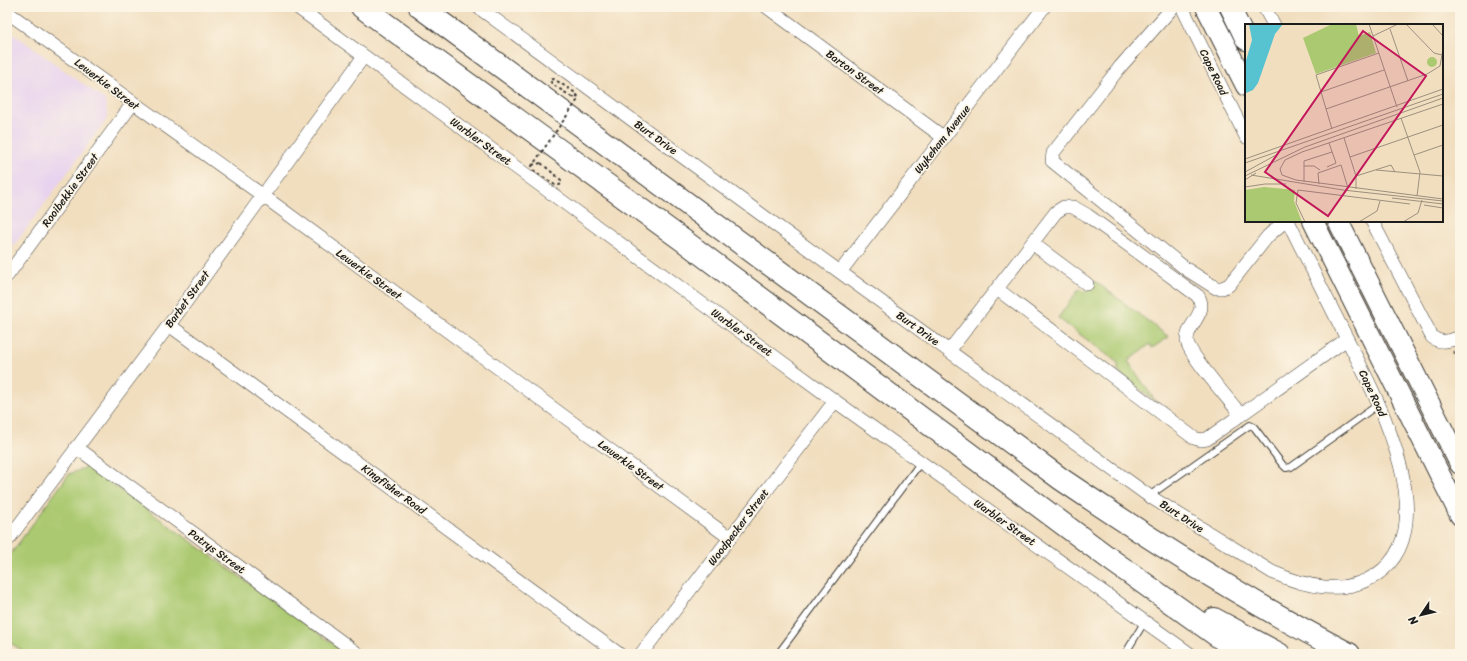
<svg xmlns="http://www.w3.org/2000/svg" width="1467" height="661" viewBox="0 0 1467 661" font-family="Sriracha,sans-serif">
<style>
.built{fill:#e7d2ef}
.green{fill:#aac970;stroke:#637246}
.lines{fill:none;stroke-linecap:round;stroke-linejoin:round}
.lane-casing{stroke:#3c3934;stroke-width:8}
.street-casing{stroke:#3c3934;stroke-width:14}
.primary-casing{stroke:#3c3934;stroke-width:22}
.highway-casing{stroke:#3c3934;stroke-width:24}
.path{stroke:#3c3934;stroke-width:2;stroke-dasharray:3 3;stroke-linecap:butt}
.lane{stroke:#fff;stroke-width:6}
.street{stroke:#fff;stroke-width:13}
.primary{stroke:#fff;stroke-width:20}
.highway{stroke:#fff;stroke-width:22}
.path-bridge{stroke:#3c3934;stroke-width:2;stroke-dasharray:3 3;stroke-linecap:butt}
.labels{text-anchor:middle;stroke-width:3.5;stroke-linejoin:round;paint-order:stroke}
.street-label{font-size:11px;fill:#1c1c1c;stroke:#fcf5e5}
.inset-road{fill:none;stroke:#9c907e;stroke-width:1}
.view{fill:#c2185b;fill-opacity:0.15;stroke:#c2185b;stroke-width:2}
.inset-edge{fill:none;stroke:#1c1c1c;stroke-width:2}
</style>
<rect width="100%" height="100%" fill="#fcf5e5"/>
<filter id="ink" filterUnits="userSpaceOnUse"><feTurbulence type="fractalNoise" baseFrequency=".025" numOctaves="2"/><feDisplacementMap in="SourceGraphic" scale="8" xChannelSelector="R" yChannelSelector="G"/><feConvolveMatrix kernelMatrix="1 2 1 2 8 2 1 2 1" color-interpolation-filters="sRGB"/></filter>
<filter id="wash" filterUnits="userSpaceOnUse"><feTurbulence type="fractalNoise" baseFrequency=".012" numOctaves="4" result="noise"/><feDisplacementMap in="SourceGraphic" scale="16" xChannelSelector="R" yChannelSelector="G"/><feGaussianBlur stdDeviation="0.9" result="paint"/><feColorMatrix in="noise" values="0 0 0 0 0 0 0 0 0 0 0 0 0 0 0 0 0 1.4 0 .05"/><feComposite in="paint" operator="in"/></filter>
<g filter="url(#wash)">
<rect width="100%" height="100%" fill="#f1debf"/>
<path class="built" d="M7,29l98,71 3,17 -101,138z"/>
<path class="green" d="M1095,281l74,56 -17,11 -2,-4 -22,17 28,41 -38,-30v-9l-60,-45 21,-29 7,3z
M87,467l4,2 256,185h-319l-21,-13v-82l62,-85z"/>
</g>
<g filter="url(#ink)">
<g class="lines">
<defs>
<path id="lane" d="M1149,496l101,-71 4,2 28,37 4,4 5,-1 88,-63
M778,654l143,-192
M1125,654l20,-33"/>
<path id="street" d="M297,7l538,394 355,253
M478,7l362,265 309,224 123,76c34,15 71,24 104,3 74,-49 -6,-190 -34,-246 -18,-36 -36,-72 -54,-108
M767,7l176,130
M1173,7l-53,60 -67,86 -1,8 134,108 30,19h6l7,-3 39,-49 17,-15
M1182,7l64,130
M1264,7l10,18
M7,12l255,183 468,343
M1372,221l60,116c8,7 18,4 28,0
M1032,243l55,41
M840,272l204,-265
M7,276l126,-173
M997,289l197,149 7,2 6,-1 140,-100
M169,325l450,329
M949,351l107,-139 8,-5h9l14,8 111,81c11,18 -12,28 -11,45 2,14 44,61 54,74
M76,447l282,207
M7,541l162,-216 195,-269
M641,654l194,-253"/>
<path id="primary" d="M1206,7l40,79
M1230,7l16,33
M1313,221l147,294
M1338,221l122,243"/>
<path id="highway" d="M362,7l322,234 430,321 129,92
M420,7l641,472c93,63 189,124 288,175
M1214,619l65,35"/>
</defs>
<use href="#lane" class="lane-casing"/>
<use href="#street" class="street-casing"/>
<use href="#primary" class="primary-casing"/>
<use href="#highway" class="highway-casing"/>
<path class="path" d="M572,97l5,1 1,-3
M532,165l9,-2
M1453,351l7,10"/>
<use href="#lane" class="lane"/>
<use href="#street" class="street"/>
<use href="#primary" class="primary"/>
<use href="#highway" class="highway"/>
<path class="path-bridge" d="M541,163l20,17 -1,5h-5l-22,-15 -1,-4 45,-65v-7l-23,-15 -4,1 2,4 20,13"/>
</g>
</g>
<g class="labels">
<g class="street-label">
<text transform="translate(855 72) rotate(36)" y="4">Barton Street</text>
<text transform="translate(1214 72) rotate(64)" y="4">Cape Road</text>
<text transform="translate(107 84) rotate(37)" y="4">Lewerkie Street</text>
<text transform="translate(656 137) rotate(36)" y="4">Burt Drive</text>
<text transform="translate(942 139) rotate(-52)" y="4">Wykeham Avenue</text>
<text transform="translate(481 141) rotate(36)" y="4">Warbler Street</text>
<text transform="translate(70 190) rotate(-54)" y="4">Rooibekkie Street</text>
<text transform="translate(369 274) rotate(36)" y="4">Lewerkie Street</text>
<text transform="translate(187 299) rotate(-54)" y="4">Barbet Street</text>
<text transform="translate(918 328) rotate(36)" y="4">Burt Drive</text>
<text transform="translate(742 332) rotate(36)" y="4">Warbler Street</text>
<text transform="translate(1373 393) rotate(65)" y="4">Cape Road</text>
<text transform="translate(631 465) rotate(36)" y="4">Lewerkie Street</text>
<text transform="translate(394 489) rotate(36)" y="4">Kingfisher Road</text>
<text transform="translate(1182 516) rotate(33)" y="4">Burt Drive</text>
<text transform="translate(1005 522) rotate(35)" y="4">Warbler Street</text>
<text transform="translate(738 527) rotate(-53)" y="4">Woodpecker Street</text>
<text transform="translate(217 551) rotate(36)" y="4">Patrys Street</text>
</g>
</g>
<g transform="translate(1245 24)">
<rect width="198" height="198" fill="#f1debf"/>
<path d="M87,0h24l3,12 11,-4 6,21 -60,21 -13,-36zM182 38a5 5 0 1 1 10 0a5 5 0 1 1-10 0ZM19,163l31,3 -1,11 8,21h-57v-32z" fill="#aac970"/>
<path d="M4,0h34l-8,10 -17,49 -5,7 -7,3 -1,-29 7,-24z" fill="#57c3d0"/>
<path class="inset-road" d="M124,0l28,83M161,0l28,29 8,2M187,0l11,12M145,5l18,52M128,12l25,-12M76,68l63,-22M198,80l-141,48 -17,8 -5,9 2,6 14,5 147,19M81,85l101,-35 13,-8 3,-17M156,94l19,54 -3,24M87,105l-16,-54 63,-22M99,114l12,38v13M169,131l29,-10M105,133l93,-32M0,135l198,-70M0,139l198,-69M59,142h10l6,4M82,143l9,-4 -7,-20M131,146l67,6M0,148l33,-18M6,151l92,15 100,11M0,152l60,-29 138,-49M111,152l35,-11 4,7M0,156l11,-7M59,158v-21l28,-9M74,160l-1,-11 23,-8 7,23M0,163l20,-3h21M147,174l51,6M179,181l19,3M60,198l-9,-19 2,-13 112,14M78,198h18M114,198l18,-11 3,-10M158,198l15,-9 4,-13"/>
<path class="view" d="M118,7l63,45 -98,140 -63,-44z"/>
<rect width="198" height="198" class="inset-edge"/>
</g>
<rect width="1467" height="661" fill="none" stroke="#fcf5e5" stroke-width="24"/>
<g transform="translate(1421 615) rotate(235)" stroke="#fcf5e5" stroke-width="3" paint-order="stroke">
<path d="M0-3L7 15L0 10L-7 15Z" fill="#1c1c1c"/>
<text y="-6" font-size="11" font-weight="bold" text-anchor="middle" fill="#1c1c1c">N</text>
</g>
</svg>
